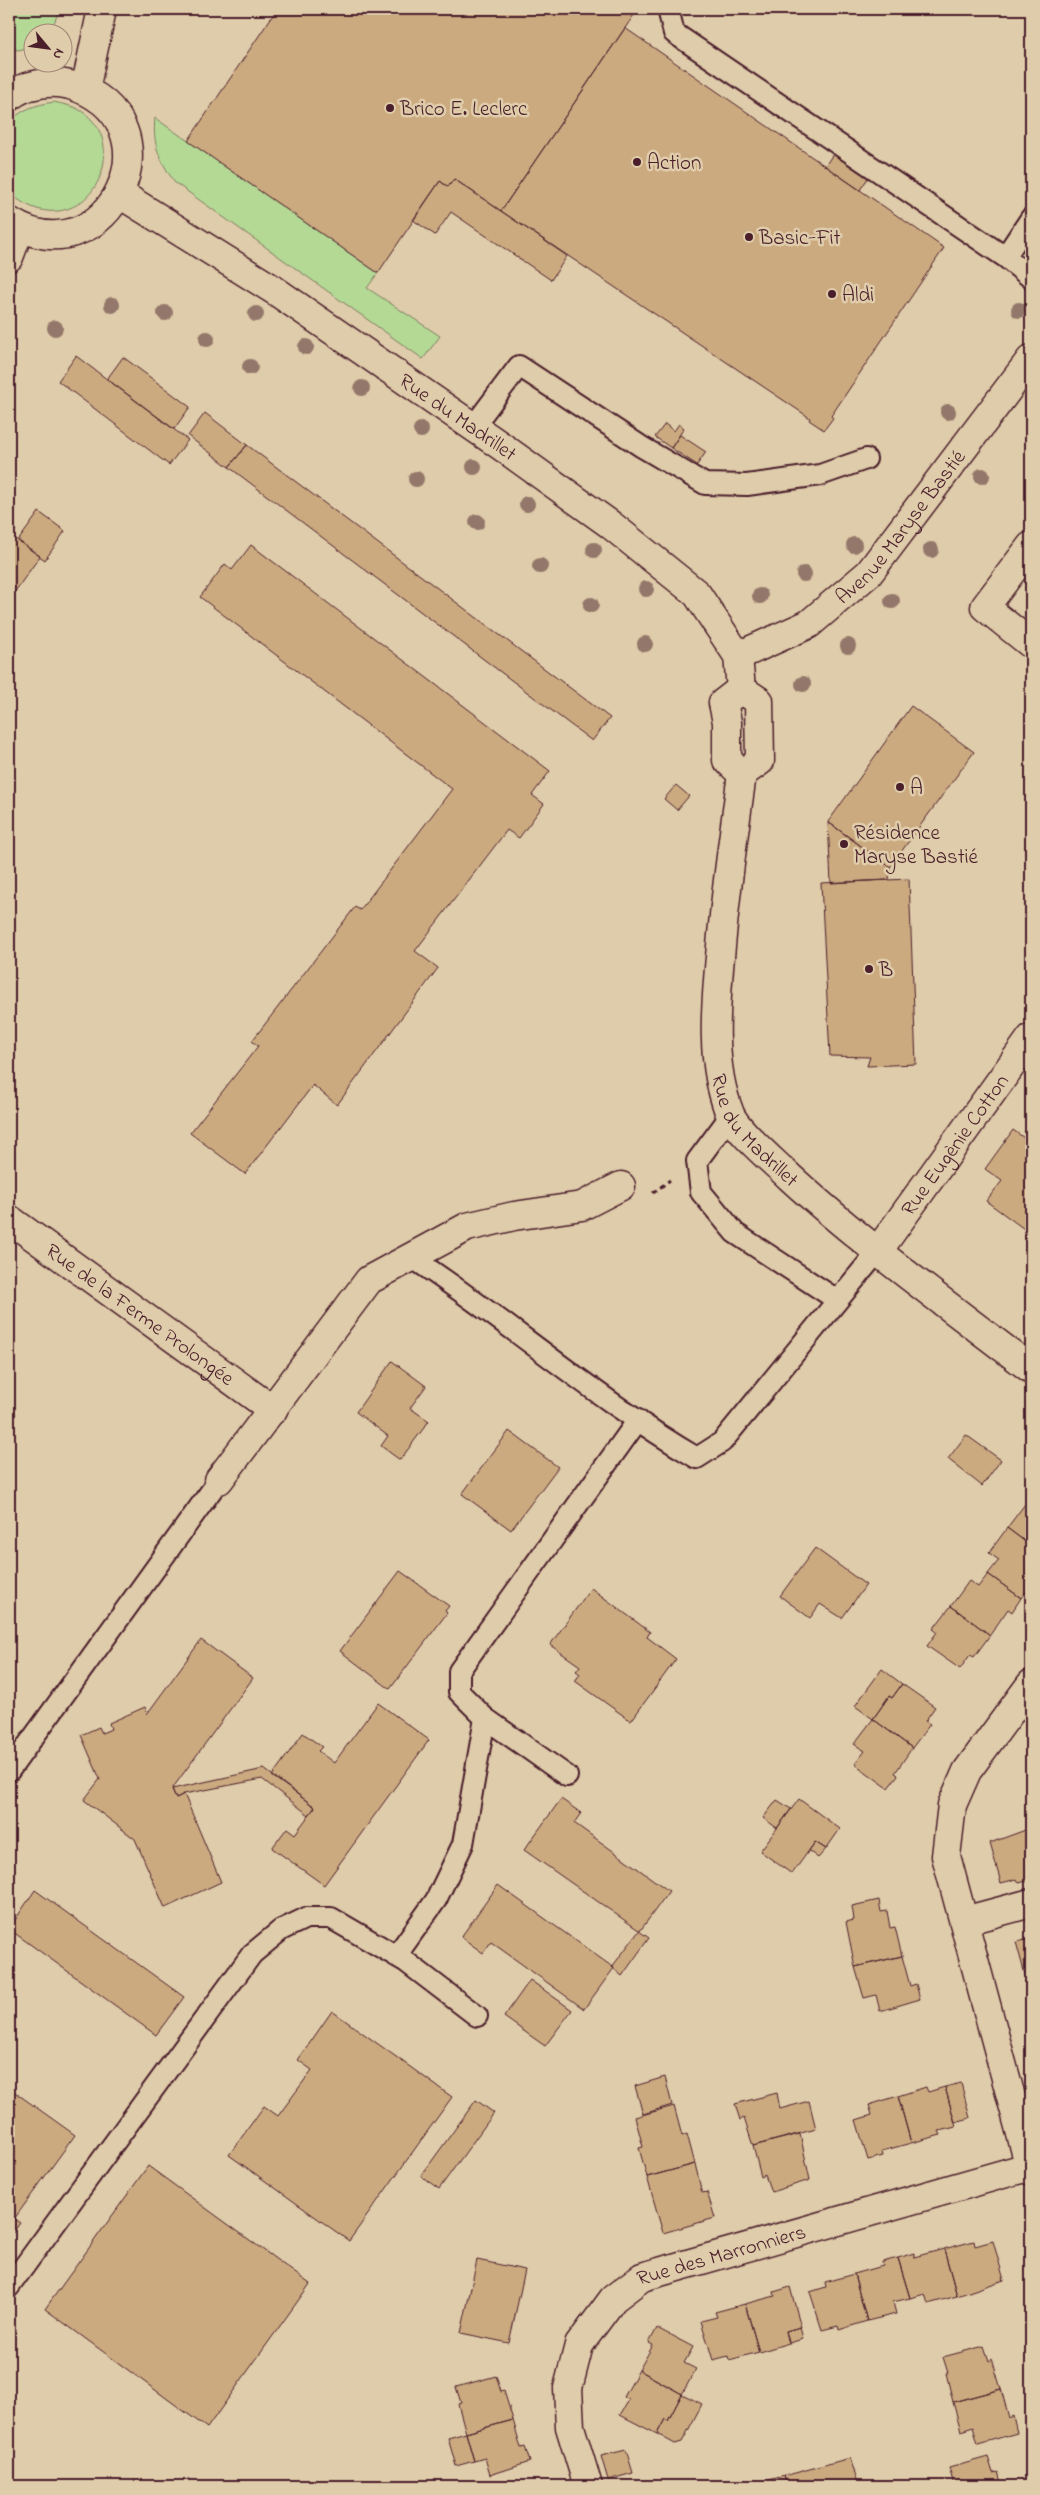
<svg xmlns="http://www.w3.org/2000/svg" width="1040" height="2495" viewBox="0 0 1040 2495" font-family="'Indie Flower',sans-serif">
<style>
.green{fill:#b3d995;stroke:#7e7c60}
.building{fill:#ccaa80;stroke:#4a1f2b}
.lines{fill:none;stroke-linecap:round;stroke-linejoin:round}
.service-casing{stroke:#4a1f2b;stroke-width:24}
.minor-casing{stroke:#4a1f2b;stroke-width:31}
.tertiary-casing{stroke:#4a1f2b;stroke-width:31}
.path{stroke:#4a1f2b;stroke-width:3;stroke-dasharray:5 4;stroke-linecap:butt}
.service{stroke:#dfccaa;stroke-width:20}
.minor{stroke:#dfccaa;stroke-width:28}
.tertiary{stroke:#dfccaa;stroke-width:28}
.tree{fill:#93776a}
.poi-dot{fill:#4a1f2b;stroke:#dfccaa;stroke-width:2}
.labels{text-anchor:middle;stroke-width:5;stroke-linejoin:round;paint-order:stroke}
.poi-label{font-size:21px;fill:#4a1f2b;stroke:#dfccaa;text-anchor:start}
.street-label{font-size:21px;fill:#4a1f2b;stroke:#dfccaa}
</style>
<rect width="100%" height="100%" fill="#dfccaa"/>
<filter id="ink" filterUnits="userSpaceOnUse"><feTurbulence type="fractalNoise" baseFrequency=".02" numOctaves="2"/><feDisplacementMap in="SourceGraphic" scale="10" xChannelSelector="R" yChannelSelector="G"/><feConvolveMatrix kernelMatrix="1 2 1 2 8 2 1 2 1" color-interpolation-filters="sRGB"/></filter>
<g filter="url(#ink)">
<path class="green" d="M9,9h51l-10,23h-18v15l-14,3 -9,-2z
M54,102c7,2 16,3 22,6 56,28 22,119 -39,101 -11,-4 -21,-9 -28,-19v-66c11,-15 26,-19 45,-22z
M155,118l223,155 -11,15 73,48 -17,23 -249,-177c-14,-23 -22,-36 -19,-64z"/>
<path class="building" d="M277,9h361l-137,202 -47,-32 -6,8 -8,-6 -62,92 -190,-132z
M625,28l319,220 -113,168 2,2 -9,12 -15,-10 1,-2 -309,-207z
M833,154l35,24 -8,12 -35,-24z
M454,179l113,77 -16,24 -100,-68 -16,23 -22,-15 27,-39 8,6z
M76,356l112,84 -19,25 -111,-84z
M123,357l67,50 -16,22 -67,-50z
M205,413l42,32 -18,22 -41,-31z
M665,424l9,7 5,-7 5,4 -13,20 -16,-11z
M680,435l26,17 -9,13 -26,-17z
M247,445l363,273 -18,23 -363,-274z
M39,512l26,19 -20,29 -27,-19z
M9,534l31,22 -31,44z
M251,545l299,226 -18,24 12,9 -25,34 -12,-8 -92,121 23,17 -101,137 -24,-20 -68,89 -55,-41 68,-87 -6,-5 103,-134 5,3 92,-121 -252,-192 25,-33 7,6z
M911,706l63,46 -84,115 -62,-45z
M676,785l13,11 -12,14 -13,-11z
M828,822l62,45 -1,13 -58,3z
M909,879l7,185 -49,2 3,-9 -40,-1 -9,-173z
M1013,1130l18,13v91l-45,-33 16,-20 -17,-12z
M392,1361l34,25 -16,22 19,13 -29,39 -19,-14 7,-10 -32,-24z
M509,1431l49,36 -47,63 -49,-36z
M966,1435l35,25 -19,26 -34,-27z
M1031,1500v46l-24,-18 18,-24 3,1z
M1007,1528l24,18v32l-2,3 2,4 -10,13 -33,-24 11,-14 -10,-7z
M815,1548l51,37 -24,33 -22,-14 -10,14 -30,-22z
M400,1571l49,35 -4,5 2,2 -57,76 -50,-38z
M988,1574l33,24 -9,14 -4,-3 -18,26 -39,-29 18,-25 9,6z
M591,1588l59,44 -3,5 29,22 -45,62 -56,-40 5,-7 -4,-3 4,-5 -30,-21z
M951,1606l39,29 -16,22 -4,-2 -10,14 -33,-23 10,-14 -4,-3z
M201,1640l52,38 -81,111 4,9 8,-4 37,88 -56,26 -30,-69 -51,-39 16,-21 -19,-44 18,-8 3,6 9,-4 -2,-6 36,-16 2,7z
M882,1669l20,15 -10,14 -3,-2 -16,23 -18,-13z
M902,1684l33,23 -10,14 5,3 -18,24 -39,-29 16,-23 3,2z
M378,1703l51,37 -105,145 -52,-37 15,-20 8,6 20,-27 -43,-31 31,-43 19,14 -4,4 16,12z
M873,1719l39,29 -17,25 3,2 -10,13 -33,-24 10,-13 -11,-7z
M264,1769l51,38 -6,8 -47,-36 -78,15 -8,4 -4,-9z
M561,1799l20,14 -7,10 95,68 -29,40 -116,-81z
M799,1799l41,30 -14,20 -11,-7 -23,32 -32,-23z
M777,1800l14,9 -14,19 -14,-10z
M1031,1828v52l-12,3 -2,-4 -16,4 -11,-40z
M815,1842l11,7 -8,9 -9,-7z
M498,1885l116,83 -30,41 -93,-67 -8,11 -22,-16z
M35,1890l149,107 -28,38 -147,-106z
M879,1900l2,12 6,-1 3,17 5,-1 7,29 -47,11 -9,-45 8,-2 -2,-14z
M639,1931l10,7 -27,38 -10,-9z
M1031,1939v41l-4,2 -11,-40z
M902,1956l8,30 6,-2 4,15 -40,12 -4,-16 -12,3 -9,-31z
M530,1980l42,30 -27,36 -41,-29z
M332,2011l120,86 -103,144 -120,-86 35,-49 14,10 34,-46 -14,-10z
M665,2077l7,28 -29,9 -8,-28z
M961,2083l9,35 -15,4 -10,-35z
M926,2087l2,5 17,-5 11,40 -17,4 2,4 -30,8 -13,-47z
M9,2088l66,47 -66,91z
M777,2093l3,16 29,-8 7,28 -63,17 -9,-28 -4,2 -5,-16z
M898,2096l13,47 -29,8 1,5 -15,4 -12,-40 16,-5 -3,-10z
M476,2100l18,13 -55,76 -18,-13z
M674,2106l8,30 5,-2 8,30 -48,13 -8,-29 4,-1 -8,-30z
M800,2134l10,46 -39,12 -6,-17 -4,2 -8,-31z
M695,2164l7,29 5,-1 8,26 -52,15 -16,-56z
M148,2166l162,118 -103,144 -162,-119z
M14,2219l6,4 -11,15v-12z
M974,2241l1,5 18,-5 11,39 -47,16 -13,-47z
M944,2249l13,47 -29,8 -3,-10 -15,4 -12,-40 16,-5v4z
M898,2258l12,40 -17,4 3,12 -29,7 -13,-47 29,-8 -1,-4z
M477,2260l48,10 -16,73 -48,-10z
M854,2274l13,47 -28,9 -1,-4 -16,4 -12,-38 16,-5 -1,-5z
M790,2287l11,40 -15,4 3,12 -30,9 -14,-48 30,-8 -1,-4z
M745,2304l14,48 -30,8 -1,-4 -15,4 -12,-39 16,-4 -2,-5z
M800,2327l3,12 -14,4 -3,-12z
M657,2328l36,19 -9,16 12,6 -14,25 -43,-24 14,-25 -4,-2z
M984,2346l5,15 3,-2 9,30 -48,13 -7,-29h2l-5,-16z
M639,2370l43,24 -14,27 -3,-2 -8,15 -37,-19 9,-15 -5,-3z
M496,2376l5,16 3,-1 9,29 -47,13 -8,-29 3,-1 -5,-16z
M1001,2389l8,29 4,-2 4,17 -39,11 -5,-17 -12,4 -8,-29z
M682,2394l20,10 -20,38 -7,2 -18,-10 8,-15 3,2z
M513,2420l8,28 4,-1 5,15 -40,13 -5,-17 -11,3 -8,-28z
M466,2433l8,28 -18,5 -8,-28z
M626,2450l7,23 -25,7 -7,-24z
M988,2457l5,16 5,-1 4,14h-51l3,-1 -5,-17z
M850,2458l9,28h-72l-3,-10z
M784,2476l3,10h-32l-1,-2z"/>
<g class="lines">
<defs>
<path id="service" d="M668,9l6,24 331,224 26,-39
M1005,257l26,21
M473,427l46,-61 123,81 63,37 42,1 73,-10 46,-16
M731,1115l-34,46 4,31 34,41 102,67
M411,1257c97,64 185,142 286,201l25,-16 156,-191
M485,1718l82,58
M9,1771l210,-291
M396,1956l40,-56 27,-56 22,-126 -26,-26v-21l179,-251
M9,2287l243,-333 29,-24 25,-12h25l74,43 72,55"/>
<g id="minor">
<path d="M1031,546l-46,61 46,37"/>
<path id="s1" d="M738,656l71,-32 60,-51 162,-214"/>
<path id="s2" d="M9,1219l264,191"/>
<path id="s3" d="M878,1251l153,-213"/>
<path d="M219,1480l150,-200 98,-53 47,-11 68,-10 39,-20"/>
<path d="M964,1921l67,-18"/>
<path id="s4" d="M588,2486l-18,-59 -2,-39 11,-43 34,-46 29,-22 389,-111"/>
</g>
<g id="tertiary">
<path d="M85,90l17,-81"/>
<path d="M9,97c15,-13 42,-17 61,-12 116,35 38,199 -61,136"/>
<path id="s5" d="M120,194l154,96 227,156 110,79 86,69 41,62 3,33 18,12 1,60 -18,13c-8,57 -16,114 -21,172 -5,55 -12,115 9,168 7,16 38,43 51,55 78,73 166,135 250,200"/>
<path d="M9,257l11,-29"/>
<path d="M741,689l-18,14 4,19v38l15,14"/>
<path d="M1031,1684l-64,87 -15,34 -6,51 85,315"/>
</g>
</defs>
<use href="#service" class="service-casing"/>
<use href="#minor" class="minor-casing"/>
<use href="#tertiary" class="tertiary-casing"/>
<path class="path" d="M653,1193l17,-13"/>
<use href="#service" class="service"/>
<use href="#minor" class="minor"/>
<use href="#tertiary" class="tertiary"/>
</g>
<g class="tree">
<circle cx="112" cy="305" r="8"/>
<circle cx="1019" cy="310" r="8"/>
<circle cx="165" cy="313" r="8"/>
<circle cx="256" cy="314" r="8"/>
<circle cx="55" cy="328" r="8"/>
<circle cx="207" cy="339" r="8"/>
<circle cx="306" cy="347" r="8"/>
<circle cx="250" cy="367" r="8"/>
<circle cx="362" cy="388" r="8"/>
<circle cx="948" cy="412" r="8"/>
<circle cx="421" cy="430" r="8"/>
<circle cx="474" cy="467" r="8"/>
<circle cx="982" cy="476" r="8"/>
<circle cx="416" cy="479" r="8"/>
<circle cx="527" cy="504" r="8"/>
<circle cx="477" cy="522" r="8"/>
<circle cx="854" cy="545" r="8"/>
<circle cx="594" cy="550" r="8"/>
<circle cx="931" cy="550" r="8"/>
<circle cx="540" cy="566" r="8"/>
<circle cx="804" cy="574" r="8"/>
<circle cx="646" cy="589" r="8"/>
<circle cx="760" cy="596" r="8"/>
<circle cx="892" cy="601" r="8"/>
<circle cx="591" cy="605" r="8"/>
<circle cx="645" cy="644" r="8"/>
<circle cx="848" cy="646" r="8"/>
<circle cx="803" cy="684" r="8"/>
</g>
</g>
<g class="poi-dot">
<circle cx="390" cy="108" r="5"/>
<circle cx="637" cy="162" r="5"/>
<circle cx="749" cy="237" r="5"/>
<circle cx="832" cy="294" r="5"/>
<circle cx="900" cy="787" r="5"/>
<circle cx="844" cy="844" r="5"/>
<circle cx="869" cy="969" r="5"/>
</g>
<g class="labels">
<g class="poi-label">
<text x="400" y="115">Brico E. Leclerc</text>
<text x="647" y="169">Action</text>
<text x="759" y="244">Basic-Fit</text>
<text x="842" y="301">Aldi</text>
<text x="910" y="794">A</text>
<text x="854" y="839">Résidence<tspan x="854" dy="24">Maryse Bastié</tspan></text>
<text x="879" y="976">B</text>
</g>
<g class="street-label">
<text dy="7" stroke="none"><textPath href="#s5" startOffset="405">Rue du Madrillet</textPath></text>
<text dy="7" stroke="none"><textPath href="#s1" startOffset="212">Avenue Maryse Bastié</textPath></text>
<text dy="7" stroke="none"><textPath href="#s5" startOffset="1284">Rue du Madrillet</textPath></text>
<text dy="7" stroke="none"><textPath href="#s3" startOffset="131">Rue Eugènie Cotton</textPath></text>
<text dy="7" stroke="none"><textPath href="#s2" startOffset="162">Rue de la Ferme Prolongée</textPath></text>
<text dy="7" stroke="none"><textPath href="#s4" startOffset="321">Rue des Marronniers</textPath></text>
</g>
</g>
<rect width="1040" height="2495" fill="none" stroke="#dfccaa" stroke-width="30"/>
<rect x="15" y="15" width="1010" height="2465" fill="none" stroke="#4a1f2b" stroke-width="2" filter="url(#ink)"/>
<g transform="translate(48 48) rotate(119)"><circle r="24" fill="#dfccaa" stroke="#a38777"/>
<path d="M0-4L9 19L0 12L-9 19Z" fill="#4a1f2b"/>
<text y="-8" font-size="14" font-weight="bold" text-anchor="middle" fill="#4a1f2b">N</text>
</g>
</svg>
